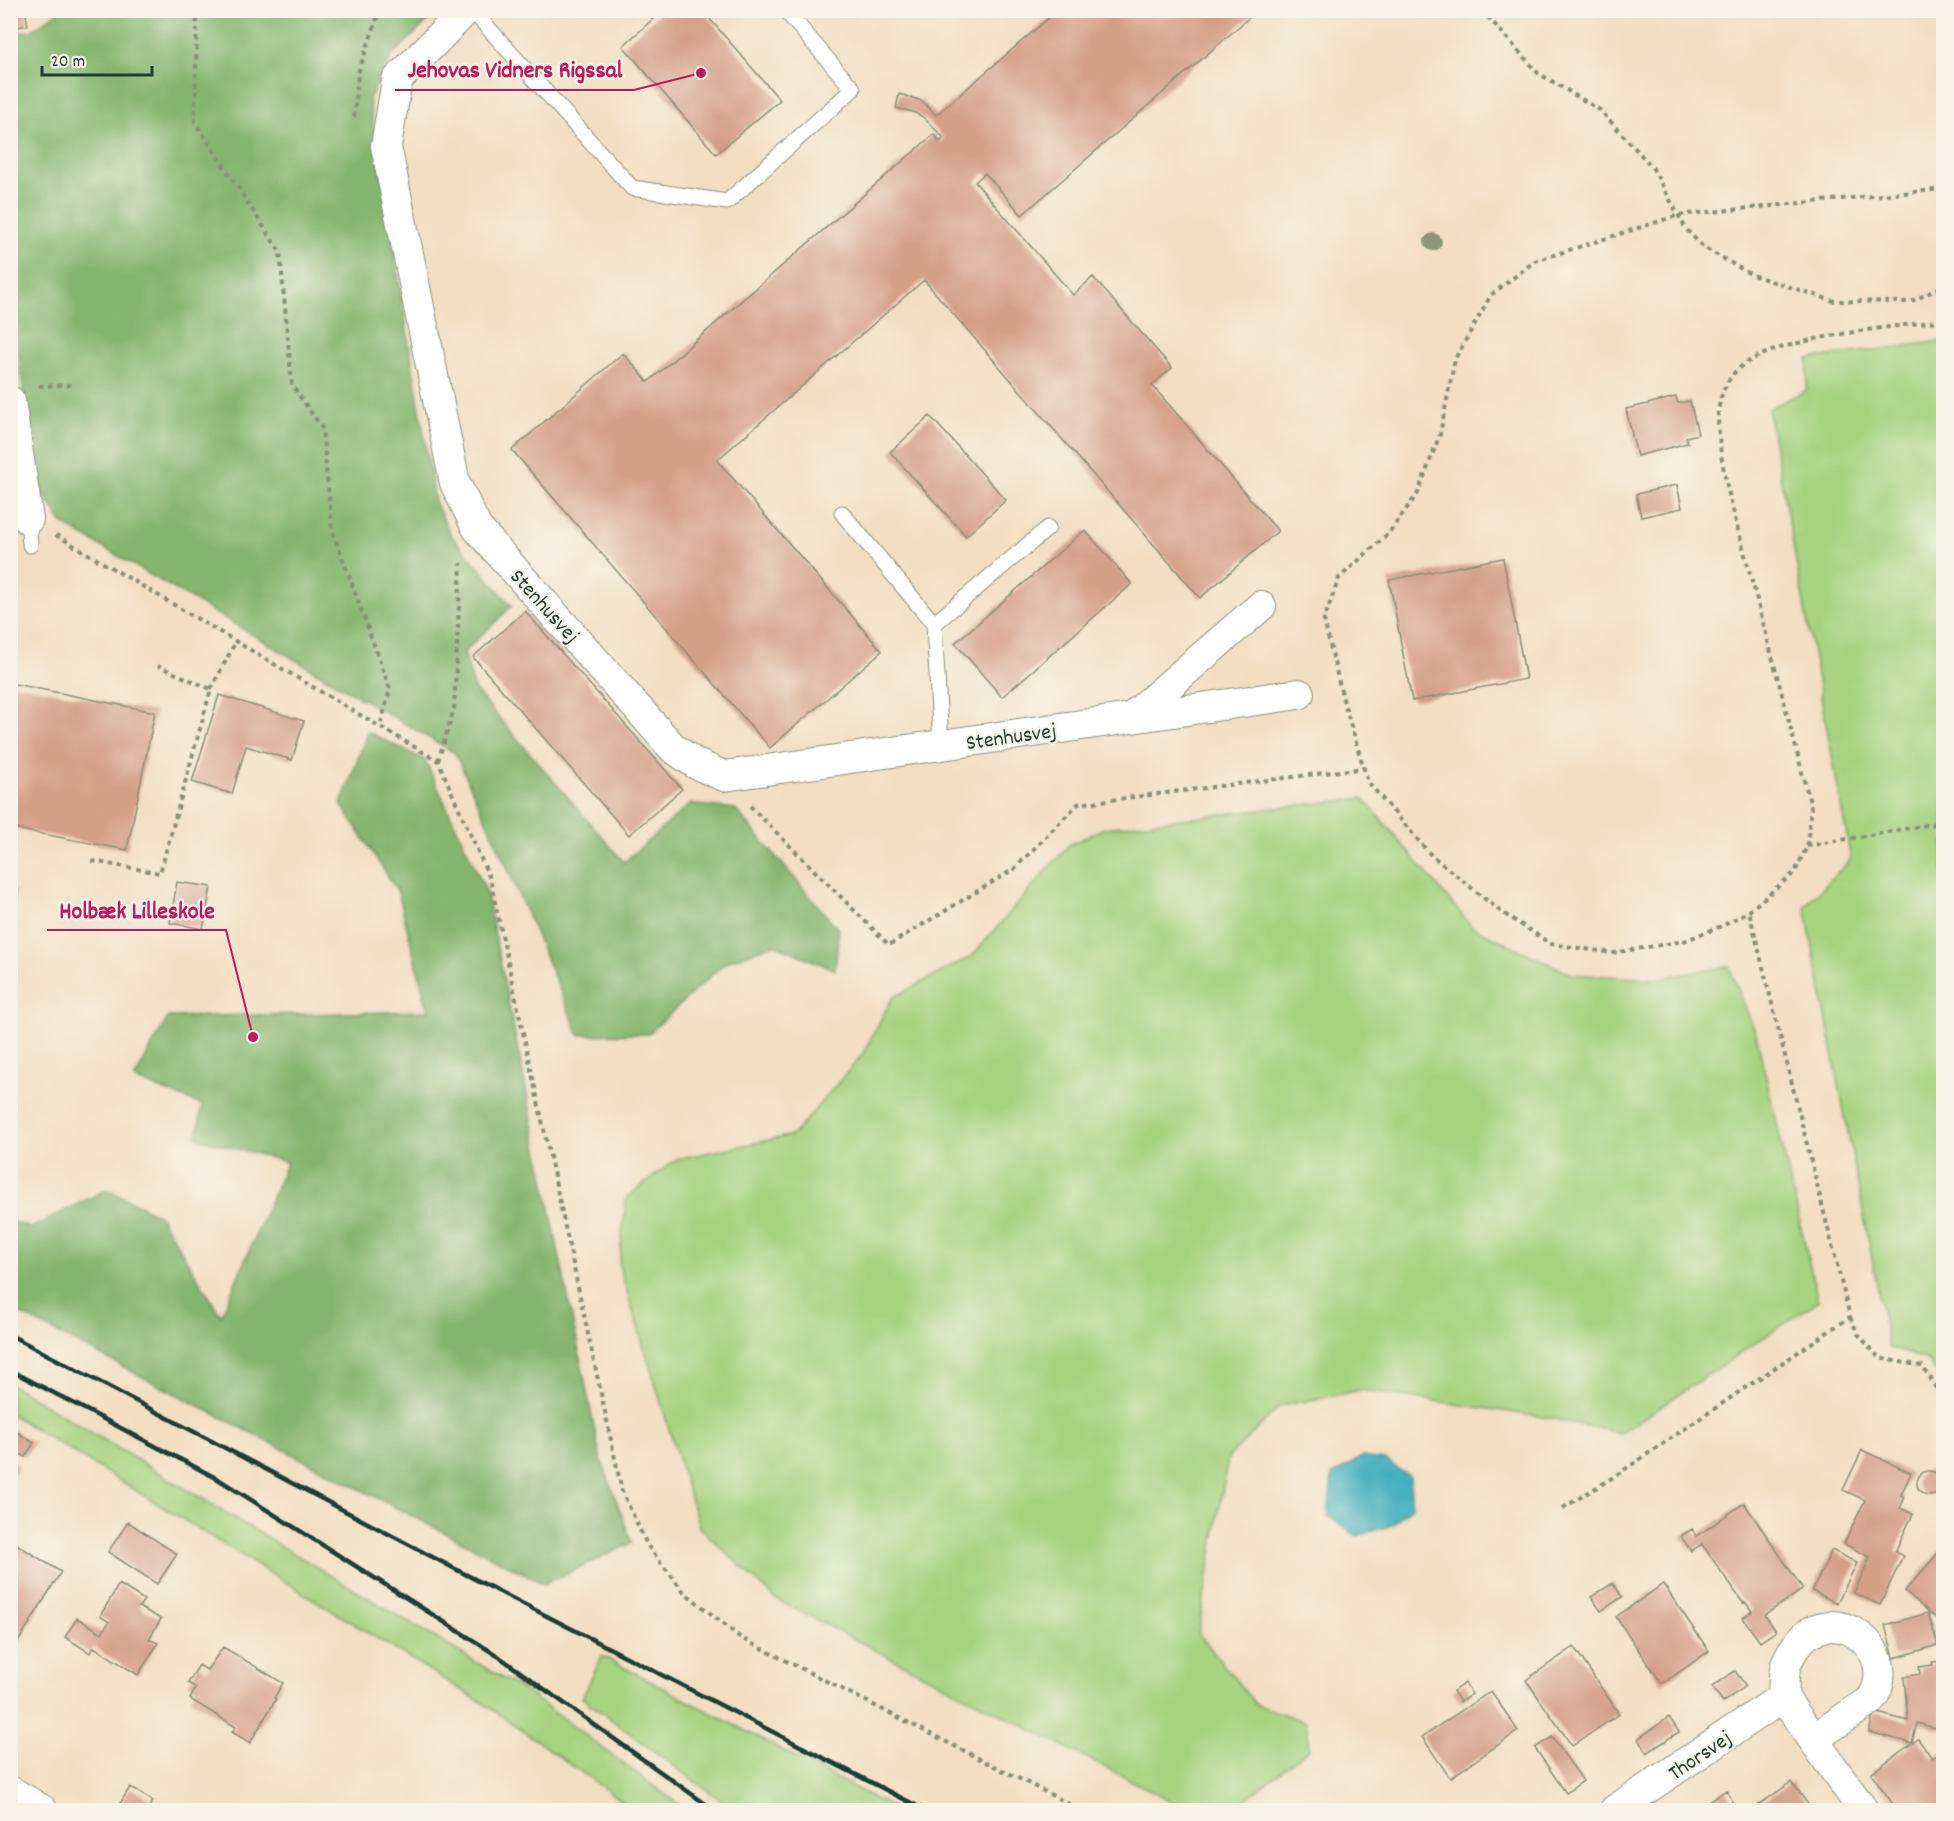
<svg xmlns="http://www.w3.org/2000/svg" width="1954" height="1821" viewBox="0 0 1954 1821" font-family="Dekko,sans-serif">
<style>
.green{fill:#a6d380;stroke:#62885a;stroke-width:1.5}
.forest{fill:#84b56e;stroke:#527951;stroke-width:1.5}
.water{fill:#3eadbb;stroke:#2e7578;stroke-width:1.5}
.building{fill:#d49f87}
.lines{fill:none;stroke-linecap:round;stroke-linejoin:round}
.service-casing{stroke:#898e7a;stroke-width:17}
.minor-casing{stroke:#898e7a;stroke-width:32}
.path{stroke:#898e7a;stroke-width:4;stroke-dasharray:4.5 4.5;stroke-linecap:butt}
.service{stroke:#fff;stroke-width:15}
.minor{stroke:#fff;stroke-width:30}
.rail{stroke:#1f3d34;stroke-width:4.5}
.tree{fill:#8d967c}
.labels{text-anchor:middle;stroke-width:4.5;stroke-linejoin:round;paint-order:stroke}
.street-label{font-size:22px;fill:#1f3d34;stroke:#f7f3e8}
.leader{fill:none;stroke:#c2185b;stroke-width:2}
.callout-dot{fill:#c2185b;stroke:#f7f3e8;stroke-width:2}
.callout-label{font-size:24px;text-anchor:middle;font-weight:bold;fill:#c2185b;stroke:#f7f3e8;stroke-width:4.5;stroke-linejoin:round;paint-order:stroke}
</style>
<rect width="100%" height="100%" fill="#f7f3e8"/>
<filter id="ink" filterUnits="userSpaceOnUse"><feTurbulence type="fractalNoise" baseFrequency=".0167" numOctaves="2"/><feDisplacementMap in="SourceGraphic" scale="12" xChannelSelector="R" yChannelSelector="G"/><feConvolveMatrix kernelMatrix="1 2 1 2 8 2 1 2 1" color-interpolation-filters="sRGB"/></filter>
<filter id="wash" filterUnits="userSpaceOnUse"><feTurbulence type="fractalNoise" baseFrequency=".008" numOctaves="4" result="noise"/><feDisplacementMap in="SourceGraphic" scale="24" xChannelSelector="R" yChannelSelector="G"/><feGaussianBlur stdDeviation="1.35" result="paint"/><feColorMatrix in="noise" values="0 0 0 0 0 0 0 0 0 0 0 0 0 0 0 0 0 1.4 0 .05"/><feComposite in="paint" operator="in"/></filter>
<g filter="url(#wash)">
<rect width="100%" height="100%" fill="#f3dec1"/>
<path class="green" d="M1943,341h1l-1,1043 -15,-24 -39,-12 -84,-442 46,-47 -83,-450 39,-19 1,-31z
M1363,798l109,129 99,47 84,5 74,-13 27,68 62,267 -197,132 -72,-15 -188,-28 -81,16 -52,52 -30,175 57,71 51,18 3,27 -77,61h-43l-412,-210 -78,-73 -80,-262 7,-67 51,-39 116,-24 69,-80 30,-57 80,-42 97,-111 35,-17z
M10,1384l521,311 155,115h-51l-149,-105 -475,-291z
M602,1656l295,154h-163l-152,-112z"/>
<path class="forest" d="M60,10l378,1 -47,46 -22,42 66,402 15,33 62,72 -48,46 10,37 150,173 66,-58 45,5 104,121 -4,40 -61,-26 -48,18 -78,72 -69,1 -79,-184 -45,-98 -392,-229 -30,-45 -22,-195 -1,-251 21,-2z
M368,732l57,28 61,131 114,565 32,87 -88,41 -533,-275v-88l20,7 76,-39 52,26 62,101 66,-154 -90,-24 5,-33 -68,-26 34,-62 260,-6 -30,-119 -57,-88z"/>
<path class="water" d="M1362,1457l23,3 25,17 2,30 -20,18 -35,11 -29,-20 4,-41z"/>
<g id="blocks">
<path class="building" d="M10,10h15l3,15 -16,3z
M663,10h39l78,90 -64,54 -93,-108z
M1058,10h200l-236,205 -37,-42 -10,9 98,113 20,-18 79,91 -20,17 126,146 -78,67 -276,-318 -207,180 165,191 -112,97 -258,-298 111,-97 25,29 286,-248 6,8 4,-4 -21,-21 -10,-5 -17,-4 3,-14 23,7 14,14z
M1676,397l2,6 12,-2 8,33 -12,3 2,6 -51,13 -11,-47z
M930,416l76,84 -40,36 -76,-84z
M1677,485l5,23 -41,9 -5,-23z
M1085,530l47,54 -130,113 -47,-54z
M1503,558l23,121 -114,22 -23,-121z
M525,611l157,178 -53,46 -156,-178z
M10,683l145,29 -28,138 -117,-22z
M219,695l85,26 -12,39 -46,-14 -14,48 -40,-12z
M177,882l34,5 -8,42 -33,-6z
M10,890l6,1 -4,22h-2z
M14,1430l20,13 -9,14 -15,-9v-13z
M1862,1450l49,23 -10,22 4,2 -5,11 13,6 -18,38 8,4 -23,49 -26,-12 16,-36 -26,-13 21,-44 -22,-10z
M10,1461l9,5 -9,14z
M1917 1483a12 12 0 1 1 24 0a12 12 0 1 1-24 0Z
M1744,1503l59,86 -38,26 11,16 -16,11 -17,-24 9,-7 -7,-9 -2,1 -41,-59 -11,7 -10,-15 11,-7 5,7z
M128,1522l49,32 -20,30 -49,-32z
M13,1542l48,30 -51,83v-109z
M1944,1546v79l-39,-34z
M1832,1550l25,13 -20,40 -25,-12z
M1613,1583l9,14 -21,14 -10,-14z
M119,1584l25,16 -5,7 22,12 -12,20 9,4 -20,32 -44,-28 -4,6 -25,-16 12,-19 25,15 7,-11 -9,-6z
M1663,1584l46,67 -47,33 -46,-67z
M1928,1613l10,32 -44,13 -9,-33z
M223,1647l60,36 -9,15 2,1 -26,44 -18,-11 4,-5 -46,-28 6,-11 -8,-5 11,-18 8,5z
M1574,1647l45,67 -47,32 -46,-66z
M1944,1661v53h-2l1,16 -26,-7 -5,20 -43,-11 5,-20 34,9 -4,-44 16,-3 -1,-7 14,-2 -1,-3z
M1735,1671l11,15 -23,16 -11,-15z
M1465,1683l7,11 -12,8 -7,-11z
M1491,1691l27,40 -68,47 -28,-41z
M1669,1717l10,15 -32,21 -9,-14z
M1552,1737l31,44 -17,12 -31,-45z
M1918,1739l14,19 12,-7v59h-47l-26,-37z
M1792,1782l20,28h-61z
M130,1787l23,14 -6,9h-31z
M1726,1790l7,11 -13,9h-23z"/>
</g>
</g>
<g filter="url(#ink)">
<use href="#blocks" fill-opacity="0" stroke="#898e7a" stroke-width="1.5"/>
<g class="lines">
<defs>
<path id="service" d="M472,10l160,178 95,14 126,-113 -68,-79
M842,513l92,111 114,-96
M28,519l2,26
M934,624l7,121"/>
<path id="minor" d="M466,10l-69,70 -11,66 69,337 22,45 196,220 23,16 28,12 575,-82
M10,401l18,118
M1131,718l130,-112
M1783,1697c1,-10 0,-22 3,-32 2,-6 5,-12 9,-17 35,-55 111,5 75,53l-57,38
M10,1791l32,19
M1615,1810l168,-113 80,113"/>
</defs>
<use href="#service" class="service-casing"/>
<use href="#minor" class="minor-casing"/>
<path class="path" d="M197,10l-2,112 85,130 12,133 30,43 10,101 58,160 -10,38
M1482,10l56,63 62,37 52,57 34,62 17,18 49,28 82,26 76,1 34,-16
M354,117l4,-44 22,-63
M1944,189l-265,26 -144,46 -44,34 -36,64 -15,75 -22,59 -29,40 -50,45 -15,42 20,83 24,79 63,73 69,56 51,33 62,9 71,-12 40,-16 25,-14 46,-39 12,-26 4,-39c-20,-78 -40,-156 -61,-233 -13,-51 -32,-107 -32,-160 1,-16 8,-34 20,-45 35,-32 156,-42 206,-49
M39,386l34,-1
M56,535l382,226 52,118 132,612 25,54 37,47 57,46 340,172
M211,689l25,-48
M438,761l16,-52 7,-146
M750,806l139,139 125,-76 64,-65 286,-36
M1807,846l137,-24
M92,861l68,12 51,-184 -53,-23
M1850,1317l8,17 21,24 43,8 22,32
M1563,1508l49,-30 238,-161 -101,-406"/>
<use href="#service" class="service"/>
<use href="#minor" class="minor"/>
<path class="rail" d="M10,1335l451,237 464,238
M10,1370l208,109 280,177 216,154"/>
</g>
<circle class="tree" cx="1433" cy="242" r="9"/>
</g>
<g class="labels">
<g class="street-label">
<text transform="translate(546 605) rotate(48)" y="8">Stenhusvej</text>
<text transform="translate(1011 735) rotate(-8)" y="8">Stenhusvej</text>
<text transform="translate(1699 1754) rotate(-34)" y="8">Thorsvej</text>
</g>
</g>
<path class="leader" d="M701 73L634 90H395M253 1037L226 930H47"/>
<g class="callout-dot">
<circle cx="701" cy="73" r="6"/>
<circle cx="253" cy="1037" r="6"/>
</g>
<g class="callout-label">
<text x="515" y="77">Jehovas Vidners Rigssal</text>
<text x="137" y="918">Holbæk Lilleskole</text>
</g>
<rect width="1954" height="1821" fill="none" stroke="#f7f3e8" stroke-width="36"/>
<path d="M42 66v9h110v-9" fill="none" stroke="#1f3d34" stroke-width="3"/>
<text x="51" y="66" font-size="18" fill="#1f3d34" stroke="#f7f3e8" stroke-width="4.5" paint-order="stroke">20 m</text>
</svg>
